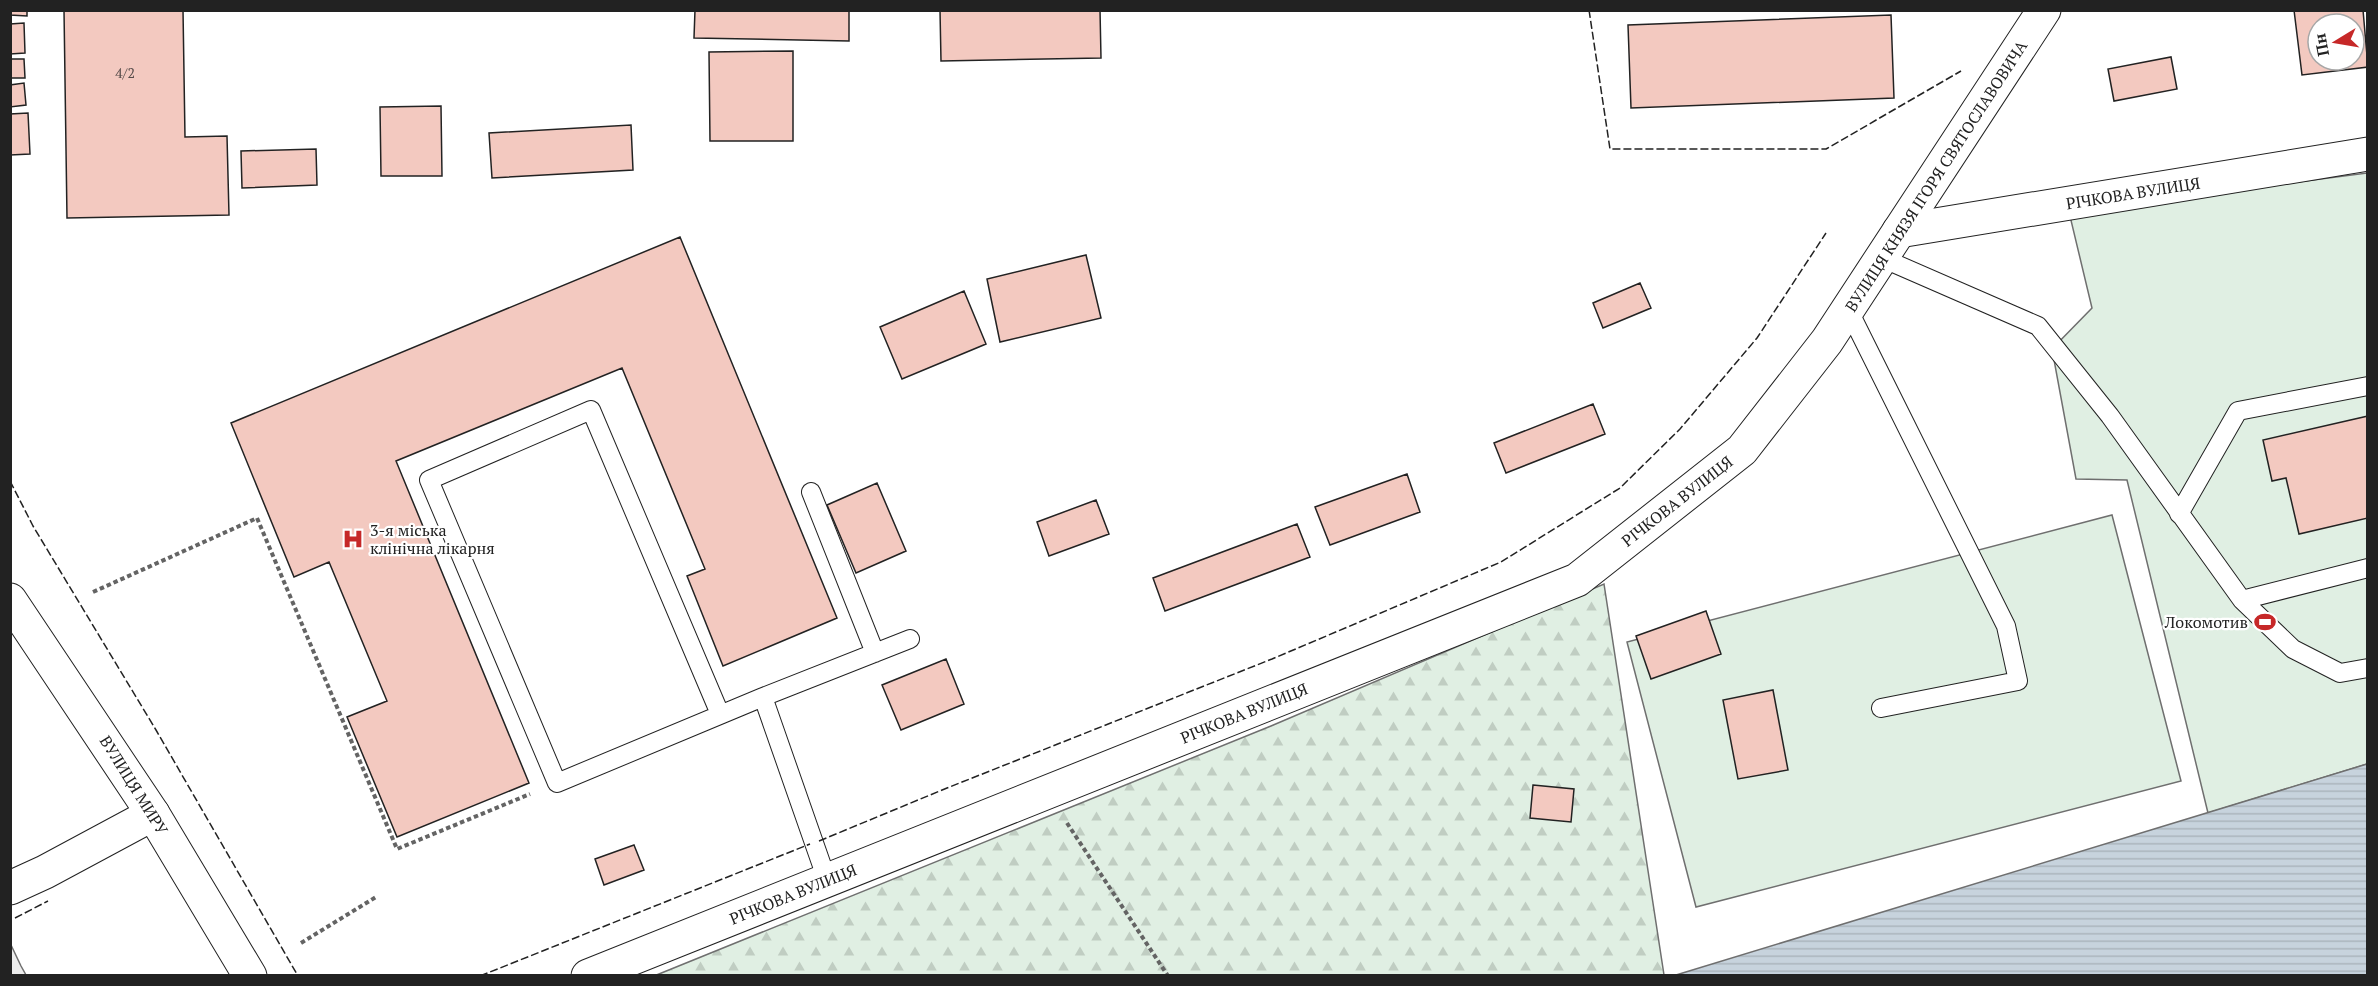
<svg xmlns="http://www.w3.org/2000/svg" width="2378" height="986" viewBox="0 0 2378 986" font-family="'PT Serif',serif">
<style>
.green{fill:#e0efe3;stroke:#6f6f6f;stroke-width:1.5}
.forest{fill:url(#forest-firs);stroke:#6f6f6f;stroke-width:1.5}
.parking{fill:#ededed;stroke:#6f6f6f;stroke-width:1.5}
.water{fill:url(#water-rules);stroke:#6f6f6f;stroke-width:1.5}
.building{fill:#f3c9c0;stroke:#222;stroke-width:1.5;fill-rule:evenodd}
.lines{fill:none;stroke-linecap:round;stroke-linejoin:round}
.lane-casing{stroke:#222;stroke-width:20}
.street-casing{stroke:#222;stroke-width:35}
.secondary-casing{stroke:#222;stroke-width:35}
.primary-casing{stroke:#222;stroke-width:35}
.path{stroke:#646464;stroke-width:4;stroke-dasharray:4.5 3;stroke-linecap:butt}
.lane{stroke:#fff;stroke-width:18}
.street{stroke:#fff;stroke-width:33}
.secondary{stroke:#fff;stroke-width:33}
.primary{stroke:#fff;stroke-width:33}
.fence{stroke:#222;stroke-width:1.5;stroke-dasharray:8 3;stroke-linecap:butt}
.labels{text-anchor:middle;stroke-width:4.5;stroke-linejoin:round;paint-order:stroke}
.number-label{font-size:14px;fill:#564c4a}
.street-label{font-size:16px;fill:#222;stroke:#fff}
.poi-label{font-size:16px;fill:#222;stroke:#fff;text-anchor:start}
</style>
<defs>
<pattern id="forest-firs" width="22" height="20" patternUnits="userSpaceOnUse" patternTransform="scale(1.5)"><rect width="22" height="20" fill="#e0efe3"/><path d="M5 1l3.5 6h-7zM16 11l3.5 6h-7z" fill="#c0cdc2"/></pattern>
<pattern id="water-rules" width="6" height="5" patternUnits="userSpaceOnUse" patternTransform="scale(1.5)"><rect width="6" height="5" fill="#c7d3dd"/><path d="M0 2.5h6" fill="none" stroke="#abb5bd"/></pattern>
</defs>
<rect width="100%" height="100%" fill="#fff"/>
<path class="green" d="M2367,173v591l-159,49 -81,-333 -51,-1 -24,-130 40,-41 -23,-96z
M2112,515l69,266 -485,126 -69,-265z"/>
<path class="forest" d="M1604,584l60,391 -1010,1 617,-250z"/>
<path class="parking" d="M11,945l10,21 5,9h-15z"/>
<path class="water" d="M2367,764v211h-691z"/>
<path class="building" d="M10,10h17v6l-17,-1z
M64,10h119l2,127 42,-1 2,79 -162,3z
M695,10h154v31l-155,-3z
M940,10h160l1,48 -160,3z
M2294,10h69l5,57 -66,8zM2318,24h36v36h-36z
M1891,15l3,83 -263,10 -3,-83z
M24,23l1,30 -15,1v-30z
M793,51v90h-83l-1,-89z
M2171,57l6,32 -63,12 -6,-32z
M10,59h14l1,19h-15z
M24,83l2,22 -16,2v-22z
M441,106l1,70h-61l-1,-69z
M28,113l2,41 -20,1v-41z
M631,125l2,45 -141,8 -3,-45z
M316,149l1,36 -75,3 -1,-37z
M680,237l157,381 -114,48 -36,-90 18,-7 -83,-201 -226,93 133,322 -132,54 -50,-120 40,-16 -58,-139 -35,15 -63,-154z
M1086,255l15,63 -101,24 -13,-63z
M1640,283l11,25 -48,20 -10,-25z
M964,291l22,53 -84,35 -22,-52z
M1593,404l12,30 -99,39 -12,-30z
M2368,416v102l-69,16 -13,-56 -14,3 -9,-41z
M1407,474l13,38 -90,33 -15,-38z
M877,483l29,68 -50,22 -29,-68z
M1096,500l13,34 -60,22 -12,-34z
M1297,524l13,33 -145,54 -12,-33z
M1706,611l15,43 -70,25 -15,-43z
M946,659l18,45 -63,26 -19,-45z
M1773,690l15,80 -50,9 -15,-79z
M1533,785l41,4 -3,33 -41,-4z
M634,845l10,25 -40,15 -9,-26z"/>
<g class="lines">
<defs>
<path id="lane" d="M1882,258l156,68 72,90 132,184 51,49 47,24 28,-5
M1848,309l158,317 12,55 -137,27
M811,492l64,161
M2179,514l59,-103 130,-25
M2242,600l126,-32
M763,697l147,-58
M720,714l-129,-304 -162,70 128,303 206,-86 64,183"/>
<path id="street" d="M1899,231l469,-77"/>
<path id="secondary" d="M10,888l35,-16 108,-58
M588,976l989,-396 165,-130 85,-109 217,-331"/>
<path id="primary" d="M10,600l143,214 97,162"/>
</defs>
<use href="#lane" class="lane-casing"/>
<use href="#street" class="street-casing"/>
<use href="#secondary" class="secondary-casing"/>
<use href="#primary" class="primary-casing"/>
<path class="path" d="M93,592l164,-74 140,331 133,-55
M1067,823l101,153
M301,943l75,-46"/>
<use href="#lane" class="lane"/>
<use href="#street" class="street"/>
<use href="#secondary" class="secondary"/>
<use href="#primary" class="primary"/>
<path class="fence" d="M1589,10l21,139h216l135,-78
M10,481l23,45 123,204 142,246
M819,841l128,-53 325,-129 229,-97 119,-74 60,-59 77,-91 69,-105
M15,918l33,-17
M480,976l330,-132"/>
</g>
<defs>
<symbol id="hospital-bare" viewBox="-9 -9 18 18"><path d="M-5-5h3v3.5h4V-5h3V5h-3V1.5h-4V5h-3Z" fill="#c62828" stroke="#fff" stroke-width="2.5" paint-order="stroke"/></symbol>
<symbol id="stadium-bare" viewBox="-9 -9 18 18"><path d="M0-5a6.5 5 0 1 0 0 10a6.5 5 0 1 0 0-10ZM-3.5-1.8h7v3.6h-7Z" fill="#c62828" stroke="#fff" stroke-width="2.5" paint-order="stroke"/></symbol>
</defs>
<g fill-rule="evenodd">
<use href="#hospital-bare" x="338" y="524" width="30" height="30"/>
<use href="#stadium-bare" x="2250" y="607" width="30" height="30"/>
</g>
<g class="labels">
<g class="number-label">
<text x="125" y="78">4/2</text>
</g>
<g class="street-label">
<text transform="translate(1936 176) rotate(-57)" y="6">ВУЛИЦЯ КНЯЗЯ ІГОРЯ СВЯТОСЛАВОВИЧА</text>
<text transform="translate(2133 193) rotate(-9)" y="6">РІЧКОВА ВУЛИЦЯ</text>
<text transform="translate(1677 501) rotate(-38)" y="6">РІЧКОВА ВУЛИЦЯ</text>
<text transform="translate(1244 713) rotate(-22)" y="6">РІЧКОВА ВУЛИЦЯ</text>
<text transform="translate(134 785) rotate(58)" y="6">ВУЛИЦЯ МИРУ</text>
<text transform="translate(793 894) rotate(-22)" y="6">РІЧКОВА ВУЛИЦЯ</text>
</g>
<g class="poi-label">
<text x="370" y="536">3-я міська<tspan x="370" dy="18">клінічна лікарня</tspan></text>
<text x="2248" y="628" text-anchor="end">Локомотив</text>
</g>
</g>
<rect width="2378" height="986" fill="none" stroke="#222222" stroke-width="24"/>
<g transform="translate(2336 42) rotate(259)"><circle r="28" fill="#ffffff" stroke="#a7a7a7" stroke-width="1.5"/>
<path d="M0-4.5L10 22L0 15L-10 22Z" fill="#c62828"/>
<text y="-9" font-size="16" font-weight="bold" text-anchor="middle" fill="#222222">Пн</text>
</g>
</svg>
